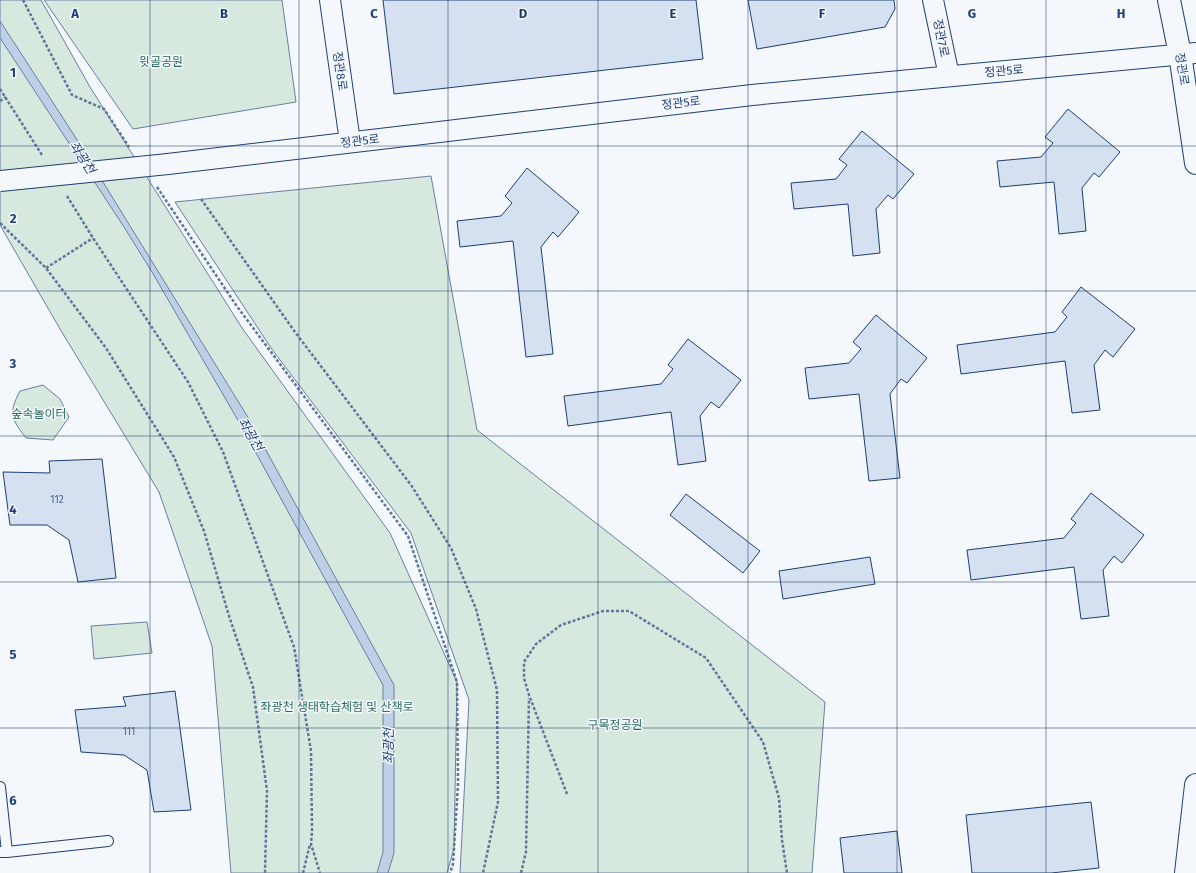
<svg xmlns="http://www.w3.org/2000/svg" width="1196" height="873" viewBox="0 0 1196 873" font-family="'Fira Sans','Noto Sans KR',sans-serif">
<style>
.green{fill:#d7e8df;stroke:#687fa3}
.water{fill:#bed0e5;stroke:#687fa3}
.building{fill:#d5e0f0;stroke:#1d3f73}
.lines{fill:none;stroke-linecap:round;stroke-linejoin:round}
.lane-casing{stroke:#1d3f73;stroke-width:12}
.street-casing{stroke:#1d3f73;stroke-width:22}
.secondary-casing{stroke:#1d3f73;stroke-width:24}
.path{stroke:#5e769c;stroke-width:2.5;stroke-dasharray:3 2;stroke-linecap:butt}
.lane{stroke:#f4f7fb;stroke-width:10}
.street{stroke:#f4f7fb;stroke-width:20}
.secondary{stroke:#f4f7fb;stroke-width:22}
.street-bridge-casing{stroke:#1d3f73;stroke-width:22;stroke-linecap:butt}
.street-bridge{stroke:#f4f7fb;stroke-width:20}
.grid{fill:none;stroke:#1d3f73;stroke-width:1;stroke-opacity:0.55}
.labels{text-anchor:middle;stroke-width:3;stroke-linejoin:round;paint-order:stroke}
.number-label{font-size:10px;fill:#4b6792}
.street-label{font-size:12px;fill:#1d3f73;stroke:#f4f7fb}
.park-label{font-size:12px;fill:#2c6c60;stroke:#f4f7fb}
.water-label{font-size:13px;font-style:italic;fill:#1d3f73;stroke:#f4f7fb}
.grid-label{font-size:13px;text-anchor:middle;font-weight:bold;fill:#1d3f73;stroke:#f4f7fb;stroke-width:3;stroke-linejoin:round;paint-order:stroke}
</style>
<rect width="100%" height="100%" fill="#f4f7fb"/>
<path class="green" d="M0,0h41l49,87 152,241 148,205 67,149 -3,167 -7,24h-216l-19,-227 -53,-154 -99,-163 -60,-104z
M44,0h238l14,102 -163,27z
M431,176l46,254 348,272 -13,171h-352l9,-173 -58,-167 -140,-185 -96,-146z
M43,385l17,14 9,18 -16,23 -27,-2c-15,-20 -18,-24 -6,-47z
M147,622l5,31 -58,6 -3,-33z"/>
<path class="water" d="M0,21l74,114 175,284 145,266v168l-6,20h-11l6,-21v-167l-144,-263 -87,-150 -28,-45 -124,-189z"/>
<path class="building" d="M383,0h313l7,59 -309,35z
M748,0h146l1,9 -10,18 -128,22z
M1068,109l52,43 -21,25 -5,-4 -12,15 4,43 -27,3 -5,-52 -54,5 -3,-26 44,-4 12,-14 -8,-6z
M862,131l52,43 -21,25 -5,-4 -12,14 4,44 -27,3 -5,-52 -54,5 -3,-26 45,-4 11,-14 -8,-6z
M527,168l52,44 -21,25 -5,-5 -12,15 12,107 -27,3 -13,-116 -53,6 -3,-26 44,-5 11,-13 -7,-7z
M1081,287l54,42 -22,28 -8,-7 -11,15 6,45 -28,3 -7,-52 -104,13 -4,-29 98,-13 12,-15 -5,-5z
M876,315l51,43 -20,25 -6,-4 -11,15 10,84 -31,3 -10,-87 -50,5 -4,-31 44,-5 12,-14 -8,-7z
M688,339l53,41 -22,28 -8,-6 -11,14 6,45 -28,4 -7,-53 -103,14 -4,-30 97,-12 12,-15 -5,-4z
M102,459l14,119 -38,4 -9,-42 -22,-15h-37l-7,-53 47,1 -1,-12z
M1091,493l53,42 -22,28 -8,-7 -11,14 6,46 -28,3 -7,-52 -103,13 -4,-30 97,-12 12,-15 -5,-4z
M686,494l74,57 -17,22 -73,-58z
M870,557l5,27 -92,15 -4,-28z
M175,691l16,119 -37,2 -7,-42 -23,-15 -43,-3 -6,-42 51,-4 -3,-9z
M1091,802l8,66 -48,5h-79l-6,-58z
M897,831l5,42h-58l-4,-35z"/>
<g class="lines">
<defs>
<path id="lane" d="M0,787l7,65h-7
M7,852l101,-11"/>
<path id="street" d="M330,0l20,142
M933,0l16,76
M168,164l584,-69 444,-42"/>
<path id="secondary" d="M1169,0l11,54 16,109
M1186,873l10,-88"/>
</defs>
<use href="#lane" class="lane-casing"/>
<use href="#street" class="street-casing"/>
<use href="#secondary" class="secondary-casing"/>
<path class="path" d="M23,0l49,95 32,14 25,38
M0,89l42,66
M0,101l6,-4
M157,187l79,118 172,231 49,146 1,102 -5,80 -3,9
M67,196l26,42 95,144 35,70 71,195 17,104 1,80 -1,13 9,29
M201,199l94,133 116,153 40,63 25,61 21,81 1,112 -15,71
M0,223l46,45 60,80 68,109 30,74 25,85 24,71 14,104 -2,82
M46,268l47,-30
M567,794l-38,-99 -5,-17v-16l12,-18 25,-19 42,-14h26l77,47 57,84 16,56 3,42 5,33
M303,873l7,-29
M521,873l5,-21 3,-154"/>
<use href="#lane" class="lane"/>
<use href="#street" class="street"/>
<use href="#secondary" class="secondary"/>
<defs>
<path id="street-bridge" d="M0,181l168,-17"/>
</defs>
<use href="#street-bridge" class="street-bridge-casing"/>
<use href="#street-bridge" class="street-bridge"/>
</g>
<path class="grid" d="M150,0v873M299,0v873M448,0v873M598,0v873M748,0v873M897,0v873M1046,0v873M0,146h1196M0,291h1196M0,436h1196M0,582h1196M0,728h1196"/>
<g class="labels">
<g class="number-label">
<text x="57" y="503">112</text>
<text x="129" y="735">111</text>
</g>
<g class="street-label">
<text transform="translate(941 38) rotate(79)" y="4">정관7로</text>
<text transform="translate(1182 69) rotate(81)" y="4">정관로</text>
<text transform="translate(340 71) rotate(82)" y="4">정관8로</text>
<text transform="translate(1004 71) rotate(-5)" y="4">정관5로</text>
<text transform="translate(681 103) rotate(-7)" y="4">정관5로</text>
<text transform="translate(360 141) rotate(-7)" y="4">정관5로</text>
</g>
<g class="park-label">
<text x="161" y="66">윗골공원</text>
<text x="39" y="418">숲속놀이터</text>
<text x="337" y="711">좌광천 생태학습체험 및 산책로</text>
<text x="615" y="729">구목정공원</text>
</g>
<g class="water-label">
<text transform="translate(83 157) rotate(57)" y="5">좌광천</text>
<text transform="translate(251 434) rotate(60)" y="5">좌광천</text>
<text transform="translate(388 746) rotate(-90)" y="5">좌광천</text>
</g>
</g>
<g class="grid-label">
<text x="75" y="18">A</text>
<text x="224" y="18">B</text>
<text x="374" y="18">C</text>
<text x="523" y="18">D</text>
<text x="673" y="18">E</text>
<text x="822" y="18">F</text>
<text x="972" y="18">G</text>
<text x="1121" y="18">H</text>
<text x="13" y="77">1</text>
<text x="13" y="223">2</text>
<text x="13" y="368">3</text>
<text x="13" y="514">4</text>
<text x="13" y="659">5</text>
<text x="13" y="805">6</text>
</g>
</svg>
